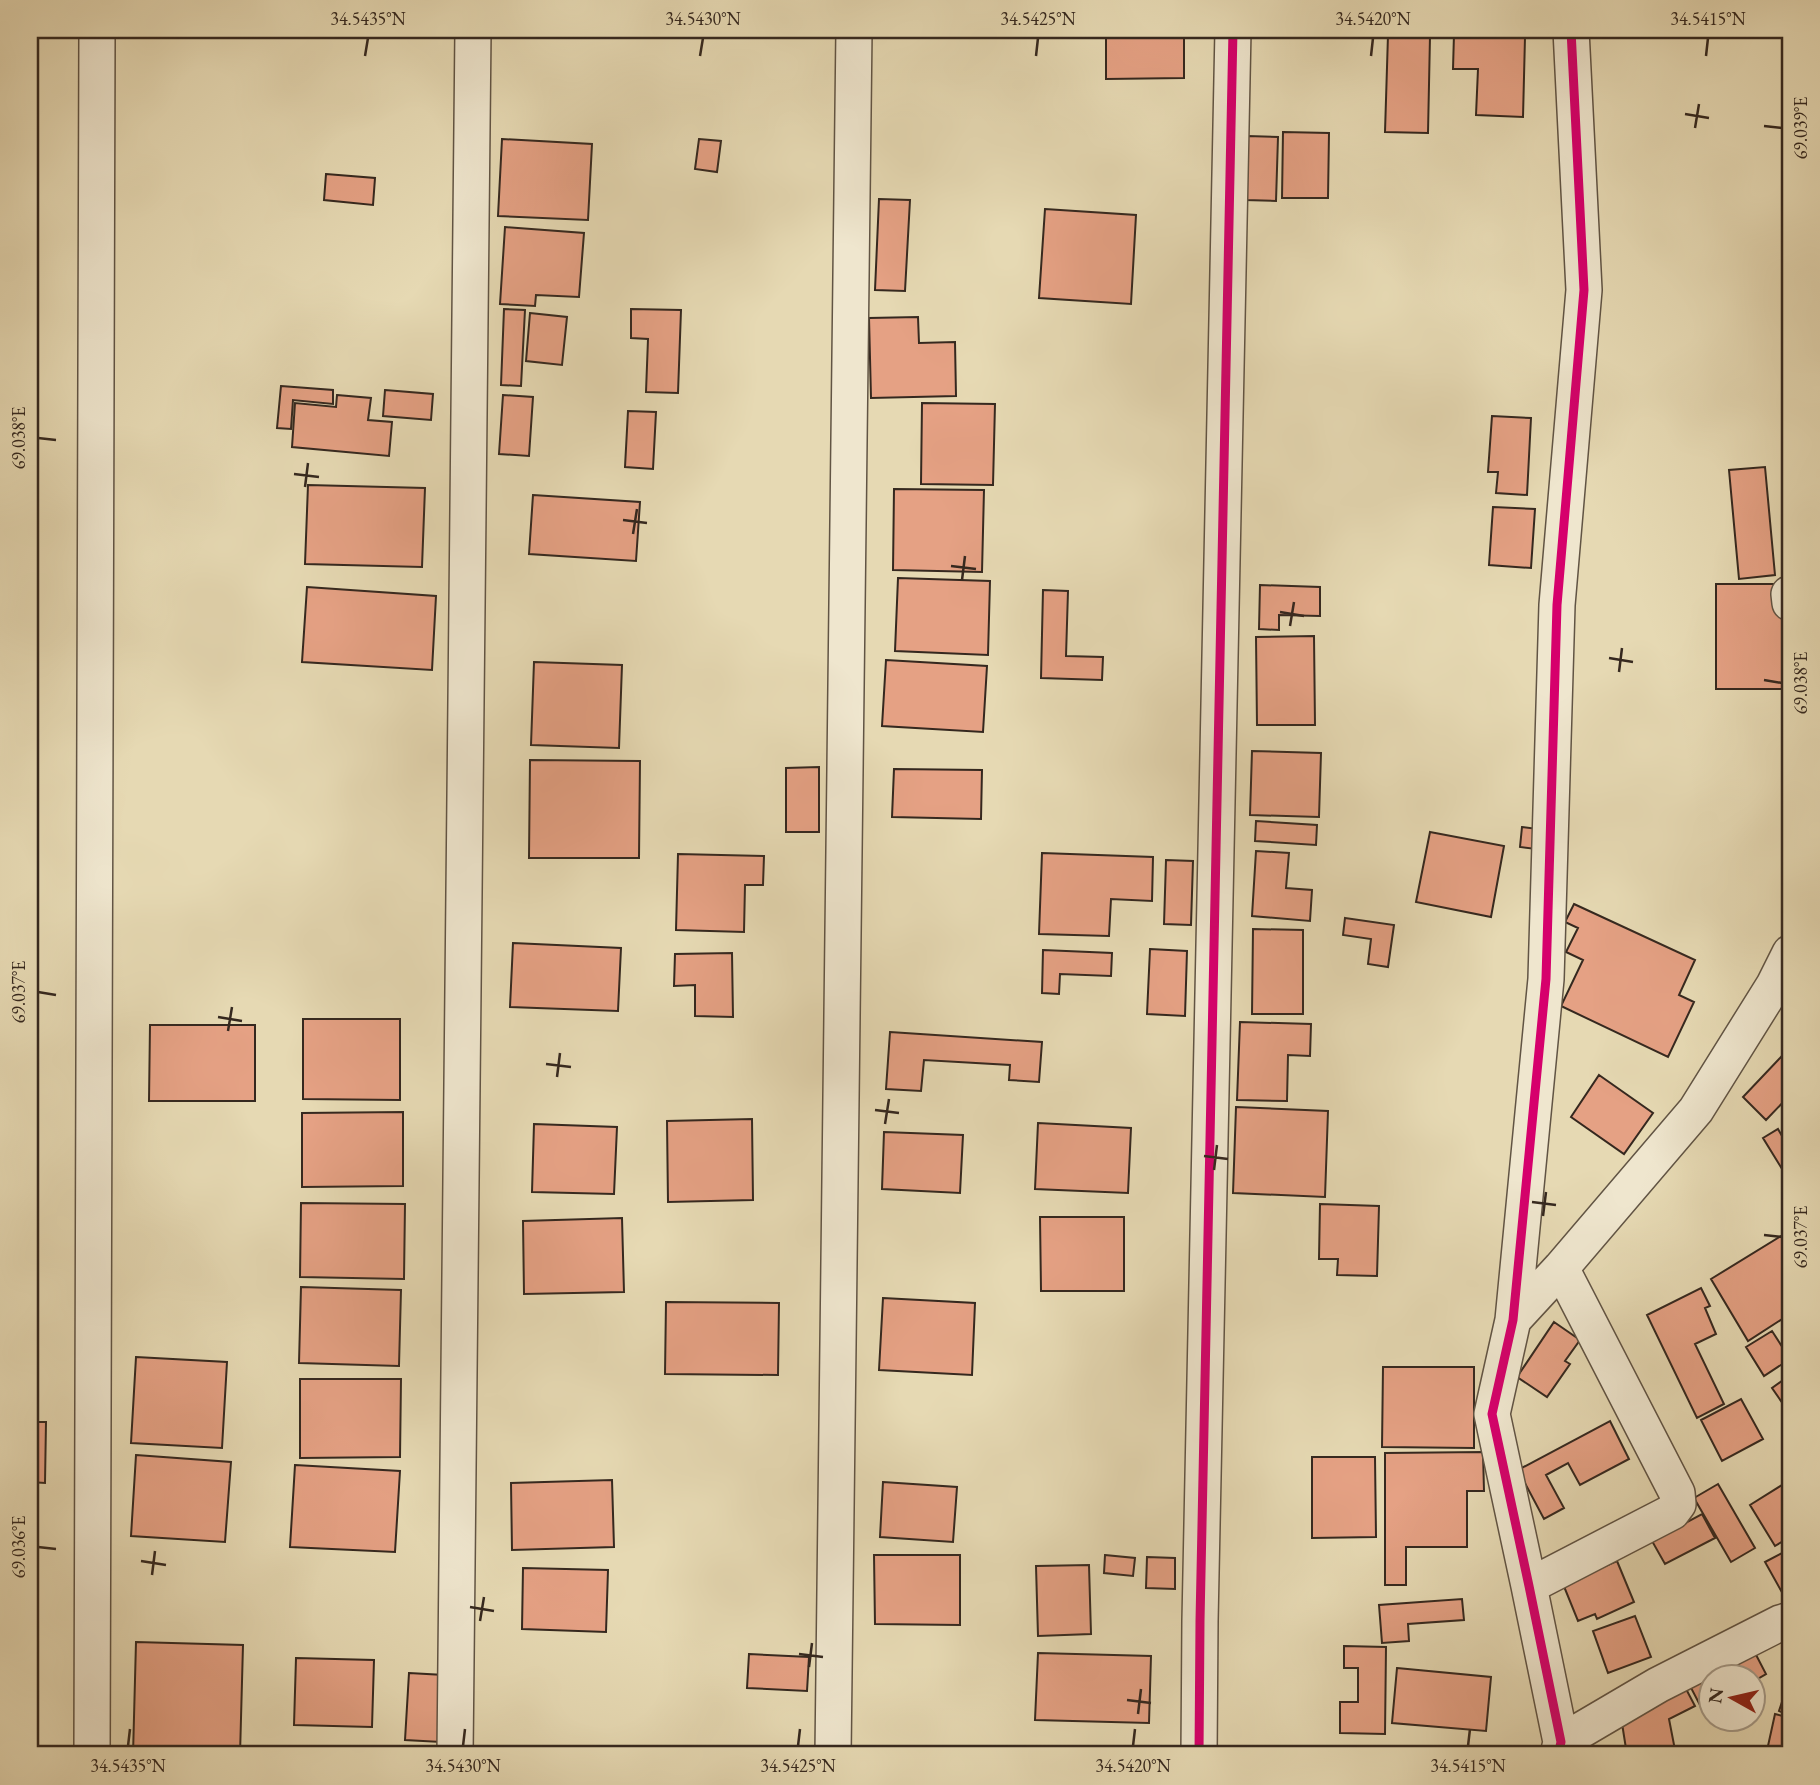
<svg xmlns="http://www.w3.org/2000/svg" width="1820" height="1785" viewBox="0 0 1820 1785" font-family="'EB Garamond',serif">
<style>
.building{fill:#e5a184;stroke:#35281f;stroke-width:2}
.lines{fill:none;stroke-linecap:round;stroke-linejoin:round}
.minor-casing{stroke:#615444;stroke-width:38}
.minor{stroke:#efe6ce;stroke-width:35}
.cycleway-casing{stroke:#efe6ce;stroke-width:13}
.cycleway{stroke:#d6006c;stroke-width:9}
.ticks{fill:none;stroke:#35281f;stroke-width:2.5}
.neatline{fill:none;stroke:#35281f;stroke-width:2.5}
.ticks-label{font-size:18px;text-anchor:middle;fill:#35281f}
</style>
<rect width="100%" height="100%" fill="#e6d9b3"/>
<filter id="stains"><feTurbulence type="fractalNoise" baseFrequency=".00286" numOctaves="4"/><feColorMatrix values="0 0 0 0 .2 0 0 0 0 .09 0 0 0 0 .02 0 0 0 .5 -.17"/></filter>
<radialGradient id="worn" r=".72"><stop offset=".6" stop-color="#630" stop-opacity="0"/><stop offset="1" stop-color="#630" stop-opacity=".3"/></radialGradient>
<path class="building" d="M1454,34l71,3 -2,80 -47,-2 2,-46h-25z
M1106,35h78v43l-78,1z
M1388,35l42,1 -2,97 -43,-1z
M1283,132l46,1 -1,65h-46z
M1247,136l31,1 -2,64 -31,-1z
M502,139l90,5 -4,76 -90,-4z
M699,139l22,2 -4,31 -22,-3z
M326,174l49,4 -2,27 -49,-5z
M879,199l31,1 -5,91 -30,-1z
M1045,209l91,6 -5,89 -92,-6z
M505,227l79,6 -5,64 -43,-2 -1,11 -35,-2z
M504,309l21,1 -4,76 -20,-1z
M631,309l50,1 -3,83 -32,-1 2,-53 -17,-1z
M530,313l37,4 -5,48 -36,-4z
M918,317l1,26 36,-1 1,54 -85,2 -2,-80z
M281,386l52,4v14l-40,-4 -2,29 -14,-1z
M385,390l48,4 -2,26 -48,-4z
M337,395l34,3 -3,22 24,2 -3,34 -97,-9 3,-44 41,4z
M503,395l30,2 -4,59 -30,-2z
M922,403l73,1 -2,81 -72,-1z
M628,411l28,1 -3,57 -28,-2z
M1492,416l39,2 -4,77 -31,-2 2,-21h-10z
M1765,467l10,108 -36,4 -10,-109z
M308,485l117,3 -3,79 -117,-3z
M894,489l90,1 -2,82 -89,-2z
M533,495l107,7 -4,59 -107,-7z
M1493,507l42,2 -4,59 -42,-3z
M898,578l92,3 -2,74 -93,-4z
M1716,584h67l-1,105h-66z
M1260,585l60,2v29l-41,-1v15l-20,-1z
M307,587l129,9 -4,74 -130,-8z
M1043,590l25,1 -2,65 37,1 -1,23 -61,-2z
M1314,636l1,89h-58l-1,-88z
M886,660l101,6 -4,66 -101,-6z
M534,662l88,3 -3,83 -88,-3z
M1252,751l69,2 -2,64 -69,-2z
M530,760l110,1 -1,97h-110z
M819,767v65h-33v-64z
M894,769l88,1 -1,49 -89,-2z
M1256,821l61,4 -1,20 -61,-4z
M1522,827l24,3 -2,20 -24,-3z
M1430,832l74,14 -13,71 -75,-15z
M1256,851l33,2 -3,35 26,2 -2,31 -58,-5z
M1042,853l111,4 -1,44 -41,-2 -2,37 -70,-2z
M678,854l86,2 -1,29h-18l-1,47 -68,-2z
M1166,860l27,1 -2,64 -27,-1z
M1574,904l121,56 -16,35 15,7 -26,55 -107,-51 22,-46 -17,-8 12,-24 -13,-6z
M1345,918l49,7 -6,42 -20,-3 3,-25 -28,-4z
M1253,929l50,1v84h-51z
M513,943l108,5 -3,63 -108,-4z
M1150,949l37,2 -2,65 -38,-2z
M1043,950l69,3 -1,23 -51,-2 -1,20 -17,-1z
M732,953l1,64 -38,-1v-31l-21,1 1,-32z
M303,1019h97v81l-97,-1z
M1240,1022l71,2 -1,32 -22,-1 -1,46 -50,-1z
M150,1025h105v76h-106z
M890,1032l152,10 -3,40 -30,-2 1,-15 -86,-5 -3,31 -35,-2z
M1781,1057l9,8v30l-24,25 -23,-23z
M1599,1075l54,38 -29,41 -53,-37z
M1236,1107l92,4 -3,86 -92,-4z
M403,1112v74l-101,1v-74z
M752,1119l1,81 -85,2 -1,-81z
M1038,1123l93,5 -3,65 -93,-4z
M534,1124l83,3 -3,67 -82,-2z
M1778,1129l12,21v32l-27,-44z
M884,1132l79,3 -3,58 -78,-4z
M301,1203l104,1 -1,75 -104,-2z
M1320,1204l59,2 -2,70 -40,-1 1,-16h-19z
M1040,1217h84v74h-83z
M622,1218l2,74 -100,2 -1,-73z
M1786,1233l4,7v74l-42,27 -37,-62z
M301,1287l100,3 -2,76 -100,-3z
M1701,1288l9,18 -5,2 11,26 -21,10 29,60 -27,14 -50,-103z
M883,1298l92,5 -3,72 -93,-5z
M666,1302l113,1 -1,72 -113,-1z
M1554,1322l26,18 -15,21 5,3 -23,33 -30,-20z
M1772,1331l18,28 -26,17 -18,-29z
M136,1357l91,5 -5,86 -91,-5z
M1383,1367h91v81l-92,-1z
M1790,1375v39l-18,-26z
M300,1379h101l-1,78 -100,1z
M1741,1399l22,40 -41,22 -21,-41z
M1610,1421l19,38 -49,26 -12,-22 -22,12 18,33 -20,11 -26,-49z
M30,1422h16l-1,61 -15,-1z
M1483,1452l1,39h-17v56h-61v38h-21v-132z
M136,1455l95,7 -6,80 -94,-6z
M1312,1457h63l1,80 -64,1z
M295,1465l105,6 -5,81 -105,-5z
M612,1480l2,67 -102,3 -1,-67z
M1790,1480v57l-15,9 -25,-41z
M883,1482l74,5 -4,55 -73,-5z
M1718,1484l37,64 -24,14 -37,-64z
M1702,1514l13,24 -50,26 -13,-23z
M1784,1552l6,12v37l-2,2 -23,-41z
M874,1555h86v70l-85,-1z
M1105,1555l30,3 -2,18 -29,-3z
M1147,1557l28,1v31l-29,-1z
M1617,1561l17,41 -37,17 -2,-5 -17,7 -15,-37z
M1089,1565l2,69 -53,2 -2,-70z
M523,1568l85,2 -2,62 -84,-3z
M1462,1599l2,21 -56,4 1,17 -27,2 -3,-38z
M1635,1616l16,41 -43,16 -15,-42z
M136,1642l107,3 -3,110h-107z
M1344,1646l42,1 -1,87 -45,-1v-31h18v-34h-14z
M1753,1649l13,25 -12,7v-5h-42v28l-10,5 -13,-25z
M1038,1653l113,3 -2,67 -114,-3z
M749,1654l60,3 -2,34 -60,-3z
M296,1658l78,2 -2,67 -78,-2z
M1397,1668l94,9 -5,54 -94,-8z
M409,1673l35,2 -3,67 -36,-2z
M1685,1687l10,19 -26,13 7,36h-49l-6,-38z
M1785,1693l5,1v21l-11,-4z
M1775,1714l15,4v37h-24z"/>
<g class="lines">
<defs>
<path id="minor" d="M1789,594l1,9
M1513,1320l48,-52 135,-158 78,-125 16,-32
M1529,1586l143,-74 6,-8 -1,-11 -116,-225
M1561,1742l97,-57 122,-62 10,-3
M92,1755l5,-1725
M455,1755l18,-1725
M833,1755l21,-1725
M1199,1755l1,-134 33,-1591
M1558,1755l3,-13 -32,-156 -37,-172 21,-94 33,-341 11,-374 27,-315 -13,-260"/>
</defs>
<use href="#minor" class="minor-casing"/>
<use href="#minor" class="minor"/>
<defs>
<path id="cycleway" d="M1199,1755l1,-134 33,-1591
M1558,1755l3,-13 -32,-156 -37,-172 21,-94 33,-341 11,-374 27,-315 -13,-260"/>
</defs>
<use href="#cycleway" class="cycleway-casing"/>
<use href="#cycleway" class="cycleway"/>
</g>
<path class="ticks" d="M365,56l3,-18M700,56l3,-18M1036,56l2,-18M1371,56l2,-18M1706,56l2,-18M1685,114l24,4M1764,126l18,2M1695,128l4,-24M38,438l18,2M294,474l25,3M305,487l3,-24M623,520l24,3M633,534l4,-25M951,566l25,3M962,580l3,-24M1280,612l24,4M1290,626l4,-24M1609,658l24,4M1619,672l3,-24M1764,680l18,3M38,992l18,3M218,1017l24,4M228,1031l4,-24M546,1064l25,3M557,1077l3,-24M875,1110l24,3M885,1124l4,-25M1204,1156l24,3M1214,1170l3,-25M1532,1202l24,3M1543,1216l3,-24M1764,1235l18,2M38,1547l18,2M141,1561l25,4M152,1575l3,-24M470,1607l24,4M480,1621l4,-24M799,1654l24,3M809,1667l3,-24M1127,1700l24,3M1138,1714l3,-25M128,1746l2,-17M463,1746l2,-17M798,1746l2,-17M1133,1746l2,-17M1468,1746l2,-17"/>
<rect width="1820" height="1785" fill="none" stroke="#e6d9b3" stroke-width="77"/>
<g transform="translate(1732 1698) rotate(278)"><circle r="33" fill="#efe6ce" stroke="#a59a88" stroke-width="2"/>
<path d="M0-5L12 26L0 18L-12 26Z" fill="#8f2418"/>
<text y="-10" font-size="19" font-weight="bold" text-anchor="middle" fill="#35281f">N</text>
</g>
<rect x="38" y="38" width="1744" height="1708" class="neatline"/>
<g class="ticks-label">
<text x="368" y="25">34.5435°N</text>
<text x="703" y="25">34.5430°N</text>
<text x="1038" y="25">34.5425°N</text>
<text x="1373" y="25">34.5420°N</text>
<text x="1708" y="25">34.5415°N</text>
<text transform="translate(1801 128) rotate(-90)" y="6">69.039°E</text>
<text transform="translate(19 438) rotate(-90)" y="6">69.038°E</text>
<text transform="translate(1801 683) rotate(-90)" y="6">69.038°E</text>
<text transform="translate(19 992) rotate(-90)" y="6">69.037°E</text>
<text transform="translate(1801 1237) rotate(-90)" y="6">69.037°E</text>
<text transform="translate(19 1547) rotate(-90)" y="6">69.036°E</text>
<text x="128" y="1772">34.5435°N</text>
<text x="463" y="1772">34.5430°N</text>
<text x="798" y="1772">34.5425°N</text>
<text x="1133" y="1772">34.5420°N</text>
<text x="1468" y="1772">34.5415°N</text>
</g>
<rect width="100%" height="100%" filter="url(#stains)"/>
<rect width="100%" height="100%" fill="url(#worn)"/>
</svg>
